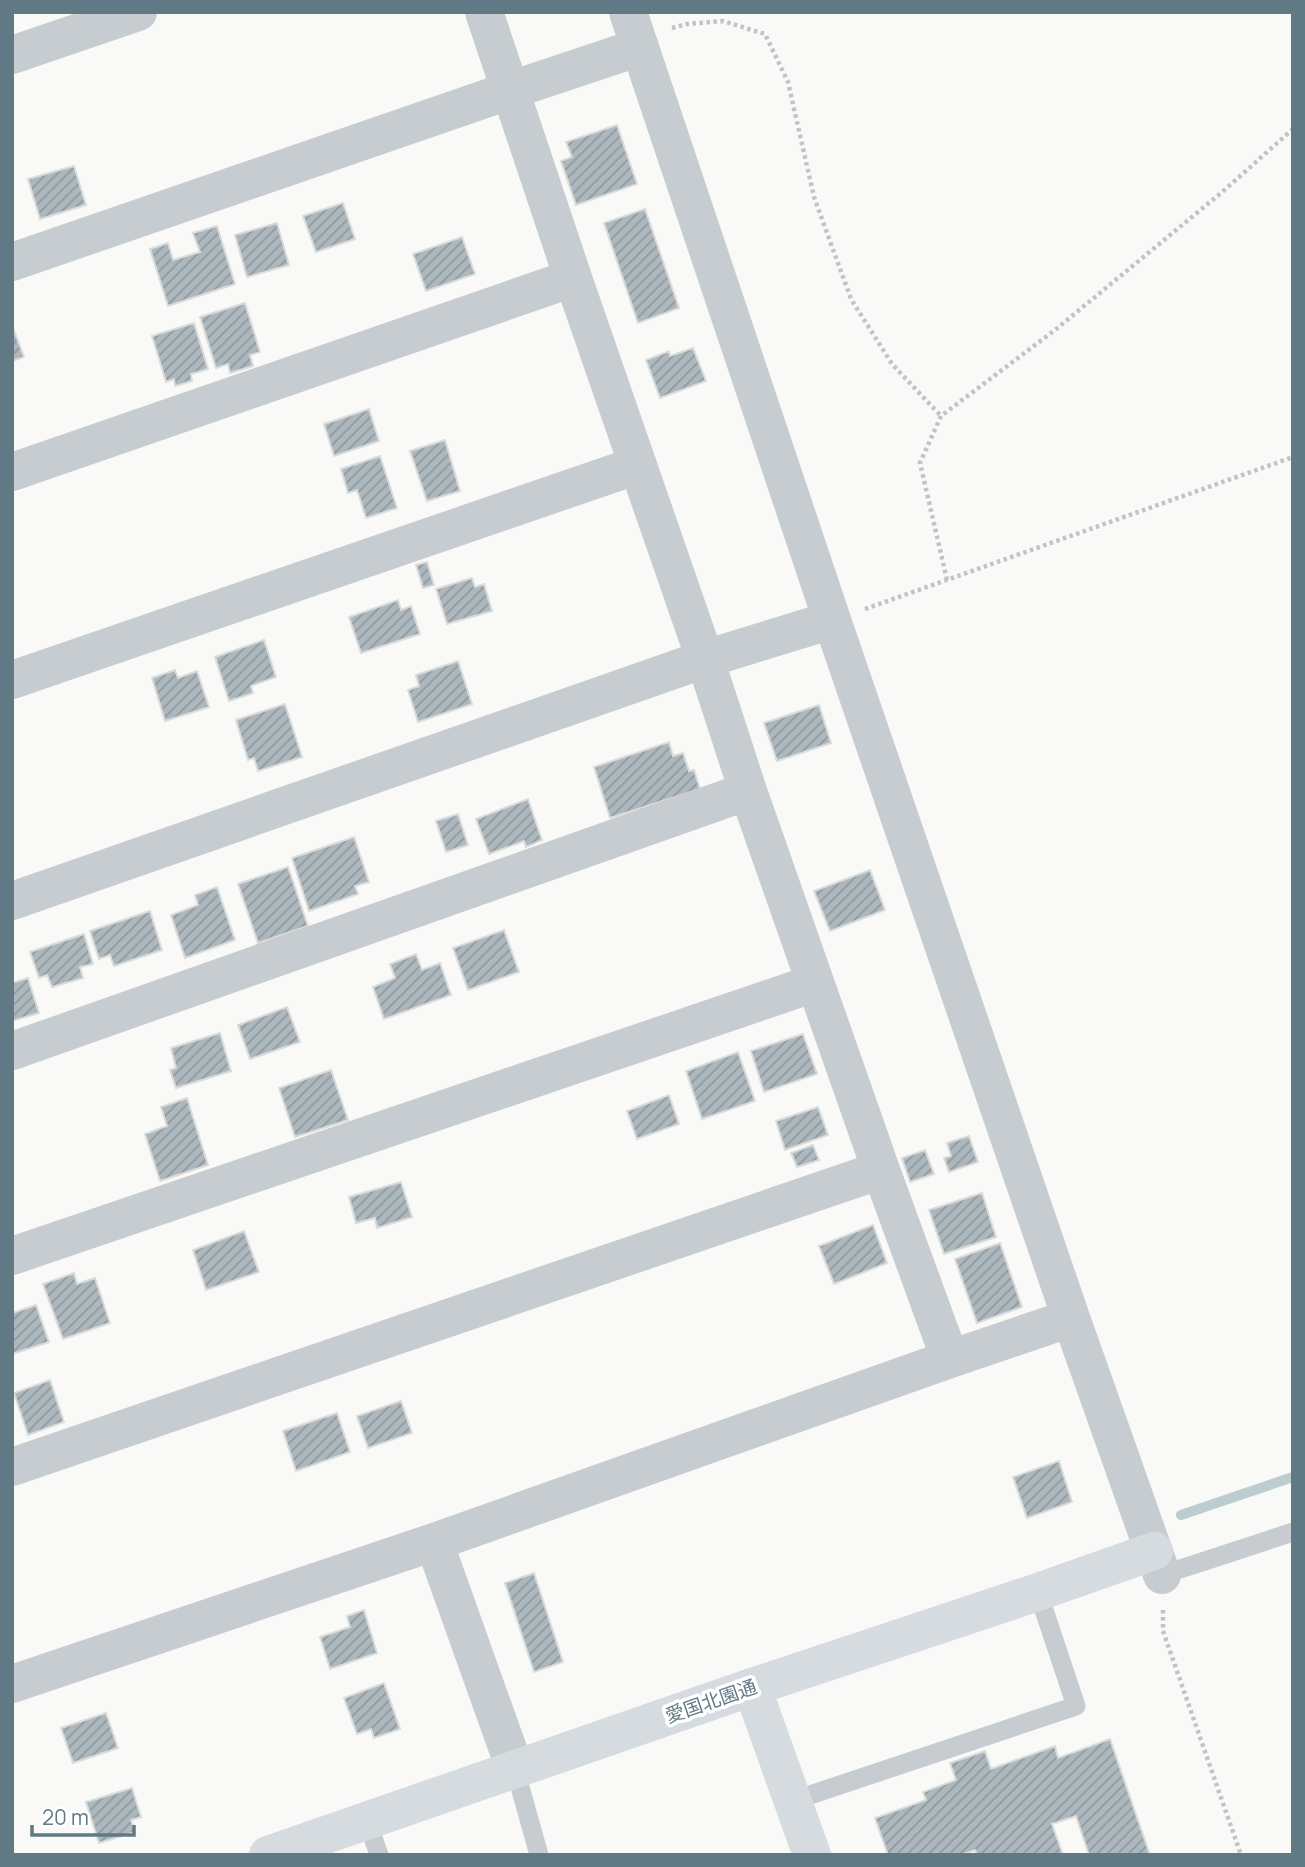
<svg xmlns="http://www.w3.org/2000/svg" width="1305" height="1867" viewBox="0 0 1305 1867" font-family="Manrope,'Noto Sans JP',sans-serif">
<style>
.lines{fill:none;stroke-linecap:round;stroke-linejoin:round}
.stream{stroke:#bdcccf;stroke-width:10}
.building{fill:url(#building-hatch);stroke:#dbdbd9;stroke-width:2}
.path{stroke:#c0c4c5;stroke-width:4.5;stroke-dasharray:3.5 3.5;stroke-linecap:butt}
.lane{stroke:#c6cccf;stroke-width:19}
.street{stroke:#c6cccf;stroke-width:38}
.secondary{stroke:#d5dbdf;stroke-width:38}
.labels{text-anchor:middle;stroke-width:7;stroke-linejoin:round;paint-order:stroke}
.street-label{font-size:19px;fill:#617885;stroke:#fff}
</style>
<defs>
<pattern id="building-hatch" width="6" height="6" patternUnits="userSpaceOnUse" patternTransform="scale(1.75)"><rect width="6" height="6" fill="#acb8bd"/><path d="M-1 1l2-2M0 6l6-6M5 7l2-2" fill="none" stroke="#8f9a9f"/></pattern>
</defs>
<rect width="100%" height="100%" fill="#f9f9f7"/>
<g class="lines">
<path class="stream" d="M1181,1515l112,-38"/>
</g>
<path class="building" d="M617,125l20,59 -61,21 -15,-44 11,-4 -6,-15z
M74,166l12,39 -46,14 -12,-40z
M343,203l12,36 -39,13 -13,-36z
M645,209l34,99 -41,15 -34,-100z
M277,223l12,42 -42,12 -12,-42z
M217,226l18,58 -67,22 -18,-57 18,-6 5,17 27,-8 -7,-19z
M462,237l13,37 -49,17 -13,-37z
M245,303l15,49 -10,3 3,11 -23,7 -2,-9 -12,4 -16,-51z
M194,323l14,46 -17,5 1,7 -17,5 -1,-7 -8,3 -14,-46z
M12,325l12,32 -12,4z
M693,348l13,33 -46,17 -14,-38 23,-9 1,5z
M369,409l10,32 -45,15 -10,-32z
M445,440l15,51 -33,10 -17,-50z
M380,456l17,52 -31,10 -9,-28 -9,3 -7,-24z
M427,562l7,23 -11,3 -7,-23z
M472,578l3,9 9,-3 8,27 -45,13 -11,-35z
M398,600l3,10 10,-4 9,28 -59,19 -12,-36z
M264,640l12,37 -25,9 2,7 -24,8 -14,-44z
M458,661l14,43 -54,18 -10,-32 11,-4 -3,-11z
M175,670l3,8 19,-7 12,36 -44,14 -13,-43z
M285,704l17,53 -44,14 -4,-13 -6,2 -12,-40z
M819,705l12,38 -54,18 -13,-38z
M669,742l4,14 10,-3 6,18 5,-1 6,19 -90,29 -16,-51z
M528,799l14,41 -16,7 -2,-6 -35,13 -13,-35z
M458,814l10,31 -22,7 -10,-31z
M354,837l15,45 -14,4 3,8 -49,17 -17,-53z
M288,867l20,59 -50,17 -20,-59z
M870,870l15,40 -55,21 -16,-40z
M217,887l18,53 -50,18 -14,-43 27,-10 -3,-10z
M150,911l12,39 -48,16 -4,-11 -11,4 -9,-28z
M504,930l15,42 -51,18 -15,-42z
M84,934l9,30 -13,3 3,11 -31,9 -5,-12 -8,3 -9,-26z
M416,954l6,16 18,-7 11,32 -67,24 -11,-32 22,-9 -5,-14z
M28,978l11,35 -27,8v-38z
M287,1007l13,35 -50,17 -12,-34z
M220,1033l11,38 -55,17 -6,-18 6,-2 -5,-20z
M803,1034l14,40 -53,18 -13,-41z
M738,1052l17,49 -53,18 -16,-48z
M331,1070l17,50 -53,17 -16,-49z
M669,1095l10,29 -42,15 -10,-28z
M187,1098l21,67 -48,16 -15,-47 22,-8 -6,-19z
M818,1107l10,28 -43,15 -9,-29z
M969,1136l9,26 -29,10 -5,-14 7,-2 -4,-13z
M813,1145l6,15 -22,7 -6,-14z
M925,1150l9,24 -24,8 -8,-24z
M401,1182l11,35 -35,11 -2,-10 -19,5 -7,-26z
M982,1193l14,44 -52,17 -15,-44z
M873,1225l14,38 -53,21 -15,-38z
M244,1231l15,41 -53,18 -13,-40z
M1000,1243l22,64 -45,16 -22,-64z
M74,1273l3,11 18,-6 15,45 -47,16 -20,-55z
M36,1305l13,37 -37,12v-41z
M50,1380l14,42 -36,13 -14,-42z
M401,1401l11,32 -44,15 -11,-32z
M337,1413l13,39 -54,19 -13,-40z
M1059,1461l13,41 -45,16 -14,-41z
M534,1573l29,89 -29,10 -29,-89z
M364,1610l13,43 -47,16 -10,-32 30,-10 -3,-11z
M384,1683l16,46 -26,9 -3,-9 -14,5 -13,-36z
M106,1713l12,35 -45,15 -12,-35z
M1110,1739l40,116h-61l-13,-39 -24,8 11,31h-86l-2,-5 -14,5h-73l-13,-37 51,-18 -3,-8 33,-12 -6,-17 35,-12 6,18 64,-23 3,12z
M132,1788l9,29 -10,3 4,12 -36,11 -13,-41z"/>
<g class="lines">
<path class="path" d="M672,28l15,-4 36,-3 42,13 23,48 26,115 37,102 41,65 49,52
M947,580l-27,-117 21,-47 114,-86 166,-137 72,-64
M865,609l428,-152
M1163,1610v21l78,224"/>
<path class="lane" d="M1162,1575l131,-43
M515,1769l24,86
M792,1801l284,-95 -38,-114
M367,1820l12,35"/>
<path class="street" d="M484,12l89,266 132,381 43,132 133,379 69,189
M628,12l204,608 239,698 91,257
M12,55l126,-43
M12,262l499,-172 129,-43
M12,472l561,-194
M12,680l626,-215
M12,901l693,-242 127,-39
M12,1051l736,-260
M12,1256l803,-273
M12,1467l869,-297
M434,1542l81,227
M12,1684l422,-142 516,-183 121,-41"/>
<path class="secondary" d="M752,1687l60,168
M268,1855l484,-168 286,-95 116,-41"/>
</g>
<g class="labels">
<g class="street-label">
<text transform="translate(711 1701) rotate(-19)" y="7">愛国北園通</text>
</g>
</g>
<rect width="1305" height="1867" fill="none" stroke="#617885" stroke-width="28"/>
<path d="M32 1825v10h102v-10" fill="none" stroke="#617885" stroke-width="3.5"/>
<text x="42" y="1825" font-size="21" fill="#617885" stroke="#ffffff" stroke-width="5" paint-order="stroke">20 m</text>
</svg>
